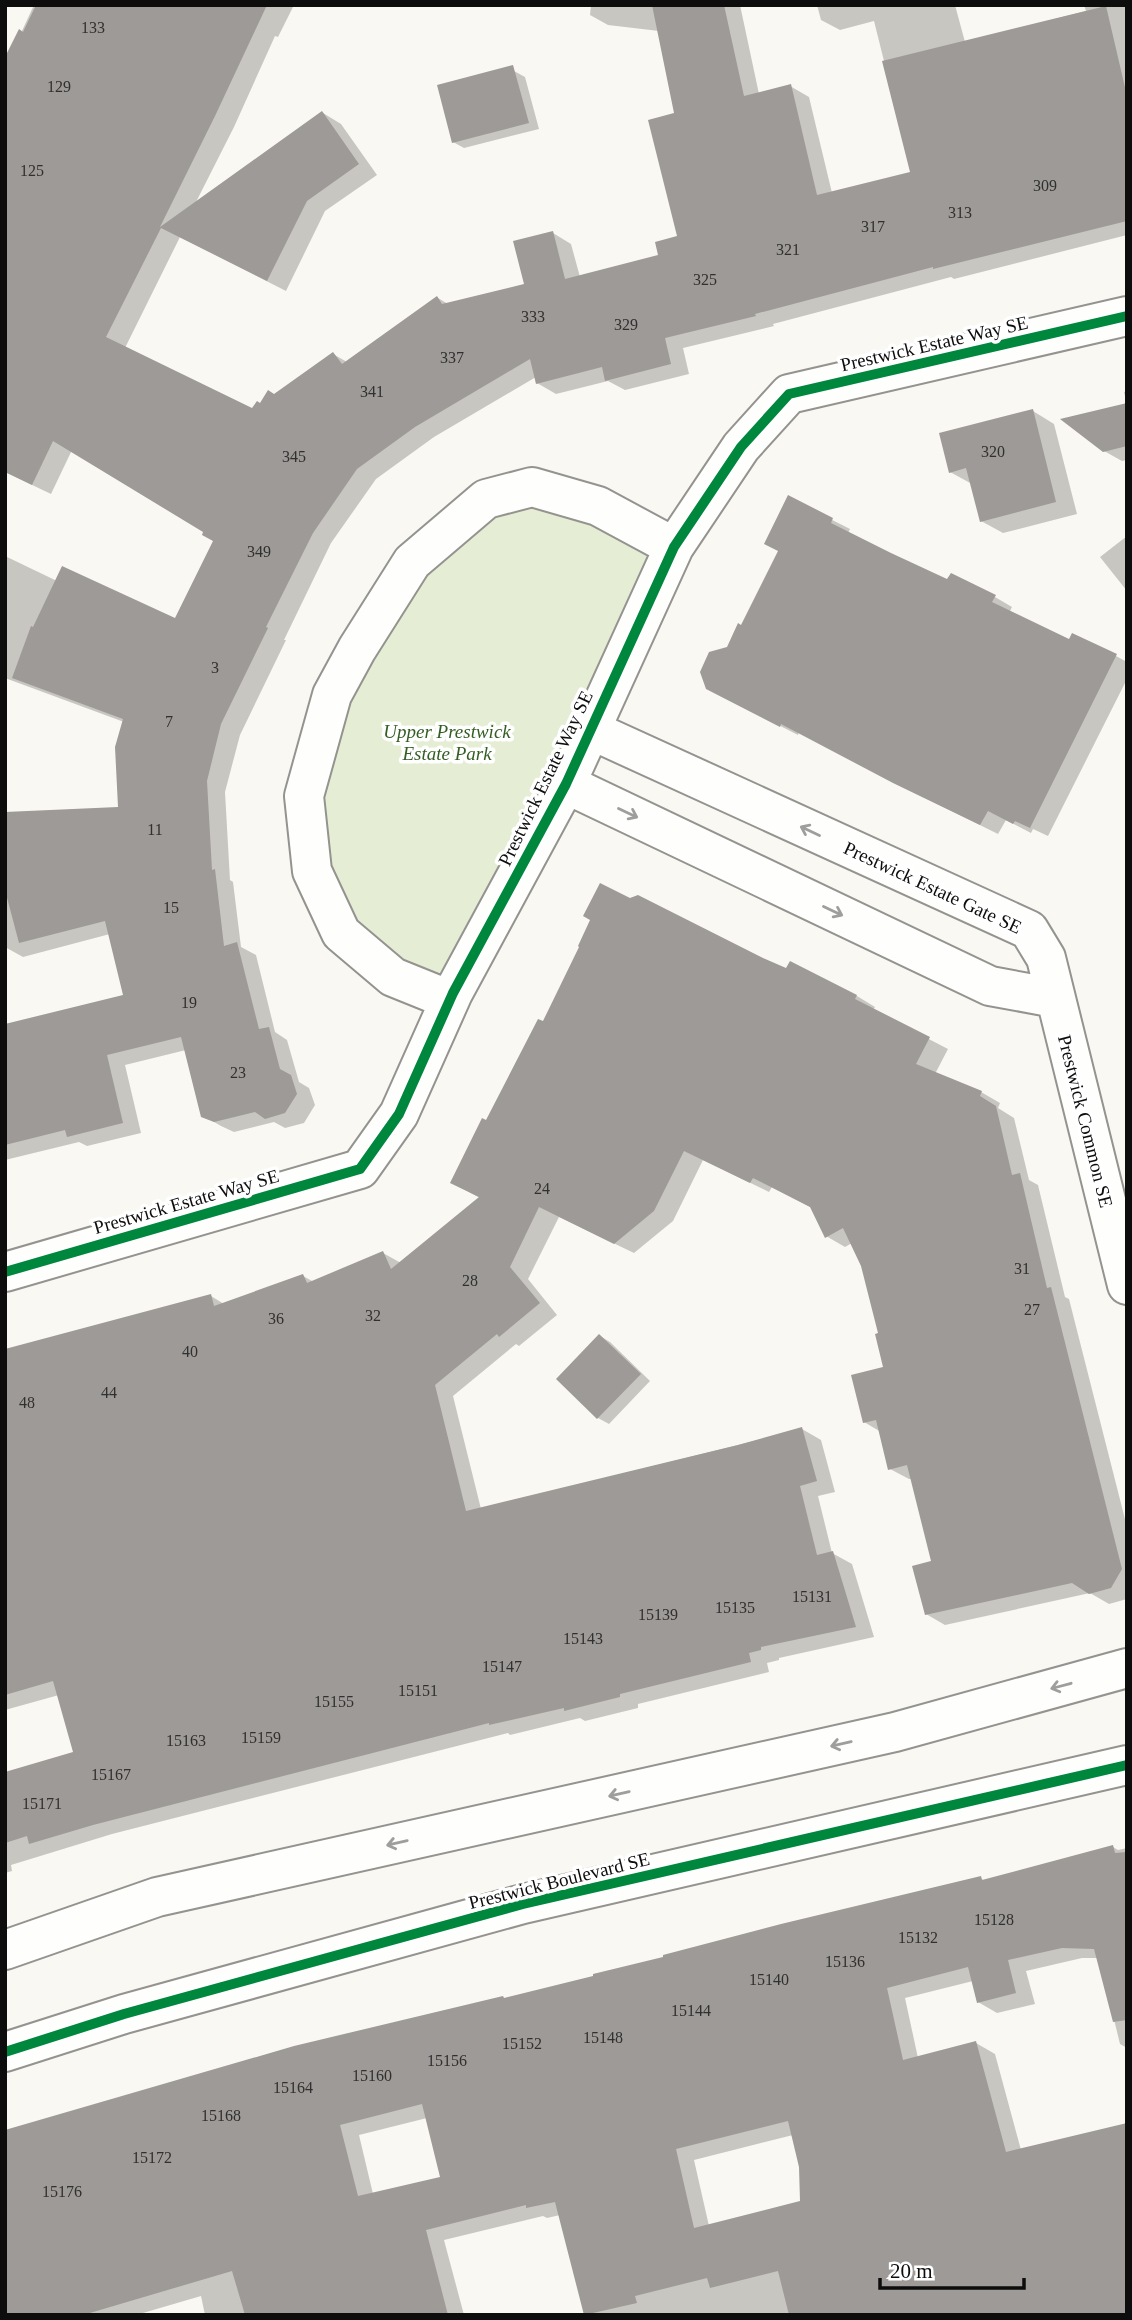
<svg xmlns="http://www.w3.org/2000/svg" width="1132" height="2320" viewBox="0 0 1132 2320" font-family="Georgia,serif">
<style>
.green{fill:#e5eed4}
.shadow{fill:#0003;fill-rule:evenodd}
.building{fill:#9d9a97;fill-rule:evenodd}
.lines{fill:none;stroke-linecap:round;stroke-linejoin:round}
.street-casing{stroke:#949390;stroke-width:42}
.street{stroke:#fefefd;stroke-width:38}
.cycleway-casing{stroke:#fff;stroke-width:15}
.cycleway{stroke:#00873e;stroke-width:10}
.oneway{stroke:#9e9e9d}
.labels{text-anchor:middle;stroke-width:7;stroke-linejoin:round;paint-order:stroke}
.number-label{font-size:16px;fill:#313030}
.street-label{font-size:19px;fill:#0d0d0d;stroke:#fff}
.park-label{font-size:19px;font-style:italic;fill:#335e23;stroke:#fff}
</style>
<rect width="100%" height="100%" fill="#faf8f2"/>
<path class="green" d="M532,487l142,60 -221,446 -60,-16 -81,-106 20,-176 80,-133z"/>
<path class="shadow" d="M34,5h260l-16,32 -3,-1 -41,91 -39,77 128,-91 18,11 36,51 -52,36 -39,80 -106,-54 -55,111 128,62 80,-56 14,8 91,-64 10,6 78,-19 27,-52 18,11 9,33 80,-20 19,-20 -3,-122 -17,-84 -51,-6 -18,-10 1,-10h149l19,89 31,-8 19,11 23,96 80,-20 -38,-152 -34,9 -19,-10 -4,-15h138l10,37 121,-31 -2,-6h43v230l-173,44 -3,-2 -178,47 1,2 -91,22 6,26 -64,16 -17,-9 -52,13 -19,-11 -1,-6 -102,60 -58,42 -45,64 -47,97h2l-46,95 -15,57 5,88 3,2 8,65 15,8 19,77 12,8 12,42 10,6 6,17 -11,18 -19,5 -11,-6 -40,10 -13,-6 -19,-11 -16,-65 -61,15 16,68 -54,13 -8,-4 -74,18v-96l120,-68 -15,-62 -87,23 -18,-10v-133l115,-5 4,-87 -119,-44v-122l52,25 119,40 39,-80 -10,-10 -133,-81 -21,44 -46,-22 16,-439z
M514,71l11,6 14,52 -75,19 -11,-6z
M1127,391v69l-5,1 -18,-10 23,-47 -3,-12z
M1033,411l21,13 23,90 -74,19 -22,-12 -9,-37 -22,-12z
M789,498l61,31 -2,4 100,49 47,15 17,10 -3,6 60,28 47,15 11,6v17l-79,157 -15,-7 -2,4 -25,-13 -8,14 -85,-42 -114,-60 -1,3 -73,-37 3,-50 14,-21 38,-76z
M1127,536v55l-27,-34z
M791,963l66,33 18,11 -2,3 75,39 -13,25 46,18 19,11 -2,5 16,10 15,62 9,5 27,112 4,2 58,228v72l-18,5 -19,-11 -145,32 -19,-11 7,-51 -21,-84h-3l-19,-10 -9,-37 -17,-10 21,-53 -5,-35 -17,-69 -11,-22 -7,4 -19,-11 -14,-28 -40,-21 -3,5 -66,-32 -30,61 -39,32 -75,-36 -31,62 29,36 -38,31 -3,-2 -63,52 28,113 321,-80 19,11 14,52 -17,4 14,57 20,11 22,73 -95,21v2l-12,3 2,9 -131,32v4l-53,13 -5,-3 -70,17 -2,-2 -396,101 -101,31 1,6 -7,2v-99l70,-21 -16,-58 -54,15v-360l206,-54 13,8 79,-28 11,6 69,-29 18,10 79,-65 -28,-15 91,-159 244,-54z
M600,1336l10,6 40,39 -41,43 -11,-6 -40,-39z
M1113,1847l5,3 9,-2v200l-7,-4 -21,-86h-17l-56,13 9,33 -38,9 -19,-11 -5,-21 -68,17 13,60 58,-15 19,11 26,96 106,165h-542l-25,-100 -13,3 -4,-2 -99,24 20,75h-129l-65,-261 237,-54 473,-122 5,3zM427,2118l15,60 -69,16 -14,-59zM793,2135l16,66 -100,25 -15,-66z
M204,2074l71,241h-70l-4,-19 -58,17 1,2h-139z"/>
<path class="building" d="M36,5h231l-52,111 -55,111 162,-116 37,53 -52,37 -40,80 -106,-53 -55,109 146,71 5,-7 3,2 8,-13 6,4 59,-42 9,12 95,-68 5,8 82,-20 -11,-43 40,-10 12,48 93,-24 -3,-13 22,-6 -29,-116 26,-7 -22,-108h72l20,91 47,-12 26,111 93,-23 -28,-111 224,-55 21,90v125l-194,48v-2l-178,47 1,2 -91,22 6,26 -66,17 -3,-14 -66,17 -6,-25 -115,68 -58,42 -44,64 -47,94 2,1 -47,96 -14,57 5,89 3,-1 9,77 13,-4 22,87 10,-2 11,42 11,6 6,19 -12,19 -20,6 -10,-7 -41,10 -13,-5 -20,-80 -74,18 16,68 -56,14 -2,-7 -60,15v-121l118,-29 -18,-74 -86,22 -14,-53v-78l113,-5 -3,-60 8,-28 -111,-41 19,-52 2,1 29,-61 113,52 38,-77 -11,-6 1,-3 -150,-91 -21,44 -27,-13v-415l14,-28 4,3z
M513,65l16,58 -77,20 -15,-58z
M1127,403v43l-24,6 -43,-33z
M1033,409l23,93 -76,20 -14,-54 -17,5 -10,-40z
M788,495l45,23 -2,5 60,30 56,26 4,-6 45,22 -4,7 77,37 3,-6 45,21 -87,174 -15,-7 -2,3 -25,-13 -8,14 -87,-42 -112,-59 -1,3 -74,-38 -6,-17 9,-20 18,-5 11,-24 3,2 37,-74 -14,-7z
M600,883l30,15 8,-3 125,63 23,10 4,-7 67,34 -2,4 75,38 -14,27 66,27 -2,5 16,10 16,69 8,-2 27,115 4,-1 71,282 -11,19 -22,6 -17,-11 -147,32 -13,-49 19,-5 -24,-96 -19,5 -12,-50 -13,3 -12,-48 32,-8 -8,-33 3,-1 -17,-67 -18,-38 -18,10 -15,-31 -57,-29 -3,5 -66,-32 -30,60 -40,33 -75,-37 -29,60 30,36 -41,34 -2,-3 -62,51 31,126 272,-66 64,-18 15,54 -17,5 17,69 16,-4 23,76 -95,20v3l-12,3 2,9 -131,32v3l-56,14v-3l-75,17v-2l-396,102 -64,19 -2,-8 -22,7v-71l68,-20 -20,-71 -48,14v-346l206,-55 3,12 89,-32 4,9 76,-32 8,18 88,-72 -29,-14 32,-65 4,2 52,-101 5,2 36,-74 -1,-1 12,-26 -7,-4z
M599,1334l42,40 -44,45 -41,-40z
M1113,1845l2,8 12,-1v168l-14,2 -19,-73 -32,-1 -54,12 8,33 -39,10 -9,-36 -81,21 16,72 73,-19 30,111 121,-29v192h-338l-11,-44 -68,17 -3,-10 -72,18 2,7 -53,12 -29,-113 -29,6v-3l-100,25 22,85h-203l-13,-44 -149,44h-78v-185l289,-84 209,-50 1,2 89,-22v-2l70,-17v-2l118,-31 200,-48 1,4zM422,2104l18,73 -82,19 -18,-71zM788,2121l11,46 1,34 -106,27 -18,-79z"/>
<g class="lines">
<defs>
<path id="street" d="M591,730l438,200 17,28 81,327
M566,784l424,202 65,12
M450,1000l-57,-23 -52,-44 -29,-62 -8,-75 28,-101 25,-46 55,-87 74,-63 46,-12 66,19 76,41
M5,1272l355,-103 39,-55 54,-121 113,-209 108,-237 67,-100 48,-53 338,-78
M5,1950l152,-53 738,-165 232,-64
M5,2052l119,-38 399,-110 604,-139"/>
</defs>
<use href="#street" class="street-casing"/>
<use href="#street" class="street"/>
<defs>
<path id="cycleway" d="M5,1272l355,-103 39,-55 54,-121 113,-209 108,-237 67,-100 48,-53 338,-78
M5,2052l119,-38 399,-110 604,-139"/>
</defs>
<use href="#cycleway" class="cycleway-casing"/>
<use href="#cycleway" class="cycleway"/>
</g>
<defs><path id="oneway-shaft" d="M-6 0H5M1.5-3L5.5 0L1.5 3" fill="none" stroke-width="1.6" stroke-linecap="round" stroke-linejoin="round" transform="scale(1.75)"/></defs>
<g class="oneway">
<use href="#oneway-shaft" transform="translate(628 813) rotate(25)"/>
<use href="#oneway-shaft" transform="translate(810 831) rotate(-155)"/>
<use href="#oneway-shaft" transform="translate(833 911) rotate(25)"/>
<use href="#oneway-shaft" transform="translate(1061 1686) rotate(165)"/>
<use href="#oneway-shaft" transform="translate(841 1744) rotate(167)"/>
<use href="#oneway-shaft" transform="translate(619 1794) rotate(167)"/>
<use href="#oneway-shaft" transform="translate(397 1843) rotate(167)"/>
</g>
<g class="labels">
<g class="number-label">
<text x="93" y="33">133</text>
<text x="59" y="92">129</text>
<text x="32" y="176">125</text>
<text x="1045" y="191">309</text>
<text x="960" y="218">313</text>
<text x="873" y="232">317</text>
<text x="788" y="255">321</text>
<text x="705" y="285">325</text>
<text x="533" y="322">333</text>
<text x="626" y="330">329</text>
<text x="452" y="363">337</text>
<text x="372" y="397">341</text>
<text x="993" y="457">320</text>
<text x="294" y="462">345</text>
<text x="259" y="557">349</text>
<text x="215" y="673">3</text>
<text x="169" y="727">7</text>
<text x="155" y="835">11</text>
<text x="171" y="913">15</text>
<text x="189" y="1008">19</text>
<text x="238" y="1078">23</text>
<text x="542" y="1194">24</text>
<text x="1022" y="1274">31</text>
<text x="470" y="1286">28</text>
<text x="1032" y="1315">27</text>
<text x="373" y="1321">32</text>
<text x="276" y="1324">36</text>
<text x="190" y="1357">40</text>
<text x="109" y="1398">44</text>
<text x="27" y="1408">48</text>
<text x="812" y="1602">15131</text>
<text x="735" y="1613">15135</text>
<text x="658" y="1620">15139</text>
<text x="583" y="1644">15143</text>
<text x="502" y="1672">15147</text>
<text x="418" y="1696">15151</text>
<text x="334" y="1707">15155</text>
<text x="261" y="1743">15159</text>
<text x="186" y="1746">15163</text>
<text x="111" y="1780">15167</text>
<text x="42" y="1809">15171</text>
<text x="994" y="1925">15128</text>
<text x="918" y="1943">15132</text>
<text x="845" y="1967">15136</text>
<text x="769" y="1985">15140</text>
<text x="691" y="2016">15144</text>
<text x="603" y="2043">15148</text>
<text x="522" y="2049">15152</text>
<text x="447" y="2066">15156</text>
<text x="372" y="2081">15160</text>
<text x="293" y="2093">15164</text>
<text x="221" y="2121">15168</text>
<text x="152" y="2163">15172</text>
<text x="62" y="2197">15176</text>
</g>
<g class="street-label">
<text transform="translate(934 343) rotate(-13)" y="7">Prestwick Estate Way SE</text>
<text transform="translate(545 778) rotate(-64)" y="7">Prestwick Estate Way SE</text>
<text transform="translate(933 887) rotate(25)" y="7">Prestwick Estate Gate SE</text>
<text transform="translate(1086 1121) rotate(76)" y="7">Prestwick Common SE</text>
<text transform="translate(186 1201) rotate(-16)" y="7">Prestwick Estate Way SE</text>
<text transform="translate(559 1880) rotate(-14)" y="7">Prestwick Boulevard SE</text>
</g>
<g class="park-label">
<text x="447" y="738">Upper Prestwick<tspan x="447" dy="22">Estate Park</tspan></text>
</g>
</g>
<rect width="1132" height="2320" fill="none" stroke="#0d0d0d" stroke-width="14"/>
<path d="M880 2278v10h144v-10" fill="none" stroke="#0d0d0d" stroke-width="3.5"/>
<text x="890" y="2278" font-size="21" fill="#0d0d0d" stroke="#ffffff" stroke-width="5" paint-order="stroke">20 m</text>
</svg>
